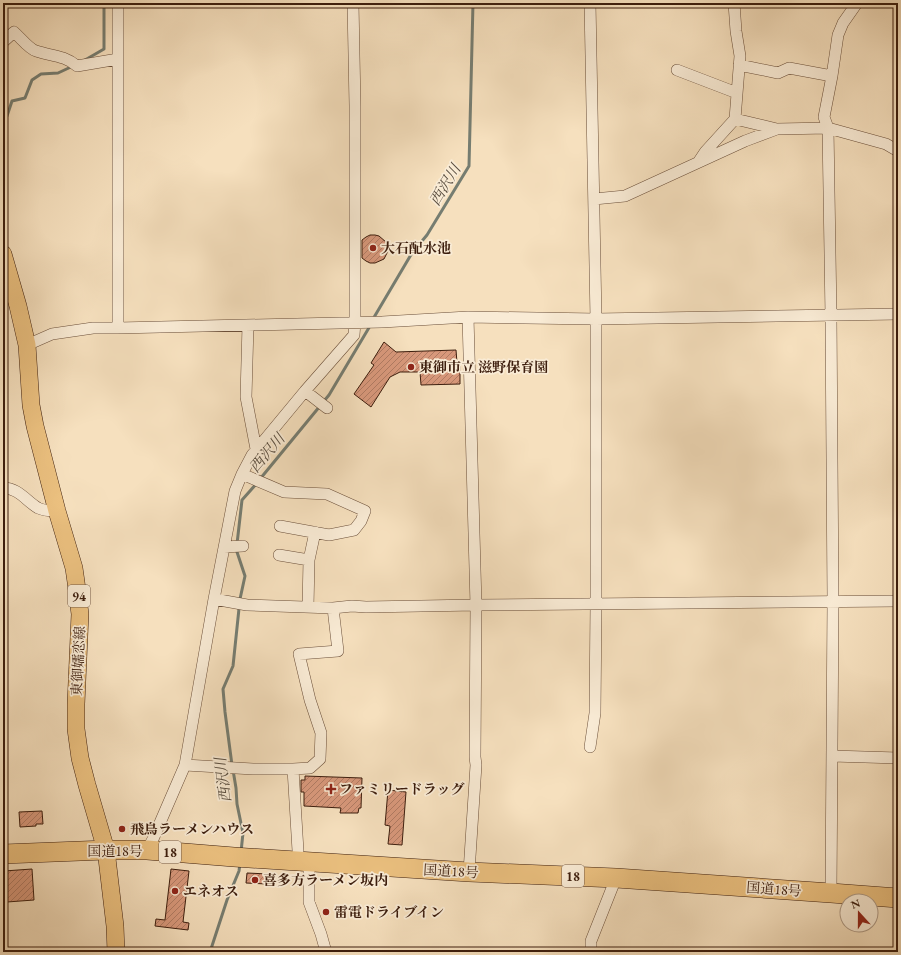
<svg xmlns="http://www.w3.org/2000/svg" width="901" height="955" viewBox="0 0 901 955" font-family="'EB Garamond','Noto Serif JP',serif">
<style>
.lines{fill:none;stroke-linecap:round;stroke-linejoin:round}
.stream{stroke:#767d71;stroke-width:3}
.building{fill:url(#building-hatch);stroke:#3c1d0d}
.street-casing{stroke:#6a4e39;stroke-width:12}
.primary-casing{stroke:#3c1d0d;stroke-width:18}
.highway-casing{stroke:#3c1d0d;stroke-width:20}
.street{stroke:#f9ebd5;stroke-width:11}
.primary{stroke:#ebc07f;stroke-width:17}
.highway{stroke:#ebc07f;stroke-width:19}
.poi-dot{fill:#8f2418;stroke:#f9ebd5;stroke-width:1.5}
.labels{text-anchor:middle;stroke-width:3.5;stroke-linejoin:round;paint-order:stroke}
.shield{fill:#f9ebd5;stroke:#755b49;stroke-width:1}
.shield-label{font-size:13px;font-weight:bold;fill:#3c1d0d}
.poi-label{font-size:14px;font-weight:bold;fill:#3c1d0d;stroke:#f9ebd5;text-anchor:start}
.street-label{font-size:14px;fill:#3c1d0d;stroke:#f9ebd5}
.water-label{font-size:15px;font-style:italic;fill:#594d3f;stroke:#f9ebd5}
</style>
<defs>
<pattern id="building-hatch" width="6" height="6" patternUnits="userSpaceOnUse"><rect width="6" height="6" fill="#d8987b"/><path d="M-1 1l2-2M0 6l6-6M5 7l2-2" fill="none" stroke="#b07b63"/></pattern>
</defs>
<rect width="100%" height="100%" fill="#f6e0be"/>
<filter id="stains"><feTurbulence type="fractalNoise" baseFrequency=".005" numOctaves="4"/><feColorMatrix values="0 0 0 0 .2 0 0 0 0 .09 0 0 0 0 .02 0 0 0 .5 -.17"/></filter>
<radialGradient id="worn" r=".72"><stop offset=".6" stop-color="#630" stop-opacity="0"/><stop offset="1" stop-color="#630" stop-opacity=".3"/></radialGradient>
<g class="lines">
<path class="stream" d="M85,60l19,-11v-46
M3,120l4,-4 5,-15 13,-3 7,-18 9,-6 17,-1 15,-7
M373,319l39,-66 15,-18 42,-69 4,-163
M324,401l5,-6 41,-69
M260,479l60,-73
M237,544l5,-44 15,-17
M232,765l-7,-53 -2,-23 10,-23 7,-67 5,-23 -9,-27
M233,770l3,18 1,16 6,29 -2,19
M210,952l17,-52 12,-29 1,-8"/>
</g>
<path class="building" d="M370,235h5l4,1 7,6 2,4v5l-4,8 -9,4h-5l-4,-2 -4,-3v-18l4,-3z
M384,342l12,10 60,-2 1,13h3v21l-39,1 -1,-13h-20l-10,5 -19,30 -17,-13 20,-29 -3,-2z
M305,776l57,2 -1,30h-2l-1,5h-18l1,-5 -37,-2v-14h-3v-12h4z
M388,790l18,2 -4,53 -14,-1 2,-18 -5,-1z
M42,811l1,13h-7v2l-16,1 -1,-15z
M32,869l2,31 -27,2 -1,-13h-3v-8h2l-1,-10z
M171,869l18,2 -6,51 6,1 -1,7 -33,-4 1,-7 9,1z
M247,873l21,1 -1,10 -21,-1z"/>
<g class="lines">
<defs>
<path id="street" d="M118,3v325
M3,42l11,-10c6,5 15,17 22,19 15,5 28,4 41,15l41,-7
M739,65l39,8 11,-5 43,8
M677,70l60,23
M735,119l42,10
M699,161l6,-9 30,-33 5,-63 -4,-25 -2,-28
M594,199l31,-3 120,-55 32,-12 51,-1 58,16 12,7
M468,317l8,288 -1,152 1,8 -7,107
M248,325l-2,72 10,52
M27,345l25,-11 41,-6h25l264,-6 86,-5 128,2 302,-5
M305,391l22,17
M242,474l42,18 43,2 38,17 -4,10 -7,9 -25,5 -49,-9
M3,488c16,0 23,13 35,20 6,3 12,3 19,3
M224,547l19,-1
M279,555l30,5
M214,599l33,6 86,3 19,-2 14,1 110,-2 422,-4
M308,607l1,-47 6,-28
M590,747l5,-34 1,-109v-285l-6,-316
M832,756l66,2
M185,765l68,4h40l17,-1 10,-9 1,-26 -11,-33 -11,-46 39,-3 -5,-43
M293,769l5,82
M147,850l6,-11 32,-74 29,-166 21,-108 7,-17 10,-19 53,-64 49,-56 1,-13v-216l-2,-103
M309,862v40l12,32 5,18
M831,893l2,-292 -2,-285 -3,-188 -4,-11 8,-41 6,-41 5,-12 14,-20
M591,952v-11l25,-63"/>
<path id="primary" d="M3,254l15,52 9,39 4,60 4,21 22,85 17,57 2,14 4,32 -4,90v25l4,29 7,27 19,65 9,76 1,26"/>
<path id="highway" d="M3,854l103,-4h41l87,7 235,15 147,6 215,15 67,5"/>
</defs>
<use href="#street" class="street-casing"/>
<use href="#primary" class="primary-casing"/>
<use href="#highway" class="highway-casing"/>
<use href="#street" class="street"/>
<use href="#primary" class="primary"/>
<use href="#highway" class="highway"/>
</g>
<g class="poi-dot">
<circle cx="373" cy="248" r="4"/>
<circle cx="411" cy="367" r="4"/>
<path d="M329 783h4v4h4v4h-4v4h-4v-4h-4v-4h4z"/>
<circle cx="122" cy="829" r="4"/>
<circle cx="255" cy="880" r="4"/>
<circle cx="175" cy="891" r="4"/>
<circle cx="326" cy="912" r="4"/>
</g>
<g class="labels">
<g class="shield">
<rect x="68" y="585" width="22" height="22" rx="3"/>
<rect x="159" y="841" width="22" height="22" rx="3"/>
<rect x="562" y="865" width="22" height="22" rx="3"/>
</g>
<g class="shield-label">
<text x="79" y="601">94</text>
<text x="170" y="857">18</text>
<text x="573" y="881">18</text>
</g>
<g class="poi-label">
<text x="381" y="253">大石配水池</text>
<text x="419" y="372">東御市立 滋野保育園</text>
<text x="339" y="794">ファミリードラッグ</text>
<text x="130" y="834">飛鳥ラーメンハウス</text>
<text x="263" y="885">喜多方ラーメン坂内</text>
<text x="183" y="896">エネオス</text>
<text x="334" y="917">雷電ドライブイン</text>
</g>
<g class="street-label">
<text transform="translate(78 661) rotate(-87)" y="5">東御嬬恋線</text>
<text x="115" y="856">国道18号</text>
<text transform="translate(451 871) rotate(3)" y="5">国道18号</text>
<text transform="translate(774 889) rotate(4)" y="5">国道18号</text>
</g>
<g class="water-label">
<text transform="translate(445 185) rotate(-59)" y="5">西沢川</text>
<text transform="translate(267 453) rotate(-50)" y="5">西沢川</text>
<text transform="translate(223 780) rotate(-97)" y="5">西沢川</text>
</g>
</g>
<rect width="901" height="955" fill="none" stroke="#f6e0be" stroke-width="16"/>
<rect x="4" y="4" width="893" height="947" fill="none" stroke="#3c1d0d" stroke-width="2"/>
<rect x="8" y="8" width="885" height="939" fill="none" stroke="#3c1d0d"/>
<g transform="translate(859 913) rotate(339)"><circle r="19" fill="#f9ebd5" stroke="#ad9985"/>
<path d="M0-3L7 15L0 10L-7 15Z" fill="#8f2418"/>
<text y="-6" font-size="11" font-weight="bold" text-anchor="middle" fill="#3c1d0d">N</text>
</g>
<rect width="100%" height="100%" filter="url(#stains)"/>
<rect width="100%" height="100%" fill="url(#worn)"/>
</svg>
